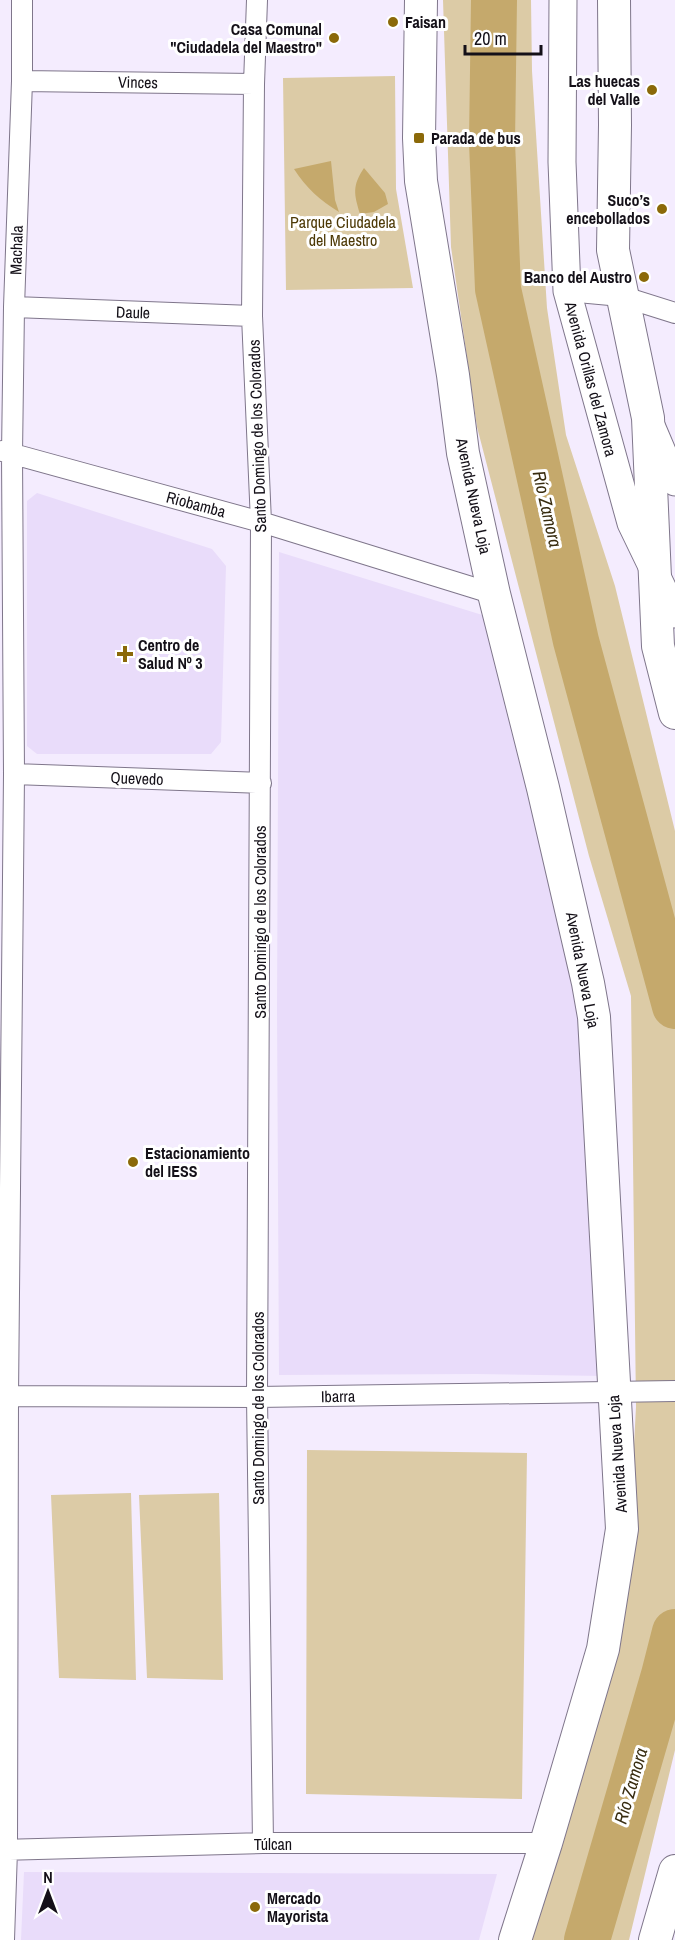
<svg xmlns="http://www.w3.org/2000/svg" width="675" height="1940" viewBox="0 0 675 1940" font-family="'Archivo Narrow',sans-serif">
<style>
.built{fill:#e9dcfa}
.green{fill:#dccba6}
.water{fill:#c5a96c}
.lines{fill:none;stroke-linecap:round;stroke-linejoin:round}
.river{stroke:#c5a96c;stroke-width:46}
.street-casing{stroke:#7f768b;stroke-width:22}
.secondary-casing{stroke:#7f768b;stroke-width:29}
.primary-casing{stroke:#7f768b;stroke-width:34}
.street{stroke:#fff;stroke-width:20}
.secondary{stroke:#fff;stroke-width:27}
.primary{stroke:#fff;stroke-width:32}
.poi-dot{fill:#8b6909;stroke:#fff;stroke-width:2}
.labels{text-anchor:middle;stroke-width:6;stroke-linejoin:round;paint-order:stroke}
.poi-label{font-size:16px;font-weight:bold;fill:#141018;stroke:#fff;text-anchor:start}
.street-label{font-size:16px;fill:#141018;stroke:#fff}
.park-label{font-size:16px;fill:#4d3906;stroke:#fff}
.water-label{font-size:18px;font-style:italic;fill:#382c10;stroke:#fff}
</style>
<rect width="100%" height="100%" fill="#f4ecfe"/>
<path class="built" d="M37,493l175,56 14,17 -5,176 -10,12h-174l-10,-8v-245z
M279,552l213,66 88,366 24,392 -128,-2 -197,1 -2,-366z
M24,1872l473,2 -18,66h-458z"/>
<path class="green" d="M443,0h88l1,71 15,237 19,127 49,151 60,245v919l-46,190h-107l105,-361 9,-172 -5,-411 -42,-140 -112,-429 -26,-180z
M395,76l1,113 17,99 -127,2 -3,-212z
M307,1450l220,3 -5,346 -216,-5z
M131,1493l5,187 -77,-2 -8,-183z
M219,1493l4,187 -76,-2 -8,-183z"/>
<path class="water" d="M331,161l4,39 4,12c-19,-12 -33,-24 -45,-43z
M364,168l21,25 3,11 -14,8 -14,2c-6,-20 -8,-28 4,-46z"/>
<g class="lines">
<path class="river" d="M494,0l-2,142 6,147 78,352 99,365
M587,1940l77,-265 11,-43"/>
<defs>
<path id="street" d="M257,0l-3,84 -2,232 9,206 -4,875 6,446
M22,81l232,3
M567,291l54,5 54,17
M14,307l238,9
M2,451l259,71 233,72
M14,774l247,9
M0,1396l257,1 418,-6
M0,1850l263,-7h283
M4,1940l3,-90 1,-454 6,-622 -2,-320 2,-147 8,-226v-81"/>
<path id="secondary" d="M563,0l-1,162 5,129 64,232 44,91
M652,428l23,54"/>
<path id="primary" d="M421,0l-2,138 2,43 32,194 10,78 31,141 49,194 45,195 6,34 28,512 -19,120 -57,194 -31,97
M614,0l1,125 -2,125 35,168 10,228 17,67
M655,1940l20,-69"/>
</defs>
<use href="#street" class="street-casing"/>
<use href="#secondary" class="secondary-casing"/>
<use href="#primary" class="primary-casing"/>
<use href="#street" class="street"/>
<use href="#secondary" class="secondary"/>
<use href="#primary" class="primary"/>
</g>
<g class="poi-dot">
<circle cx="393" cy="22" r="6"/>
<circle cx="334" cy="38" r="6"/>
<circle cx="652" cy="90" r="6"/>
<rect x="413" y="132" width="12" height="12" rx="3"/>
<circle cx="662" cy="209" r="6"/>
<circle cx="644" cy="277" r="6"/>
<path d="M122 645h6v6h6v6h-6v6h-6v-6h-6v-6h6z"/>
<circle cx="133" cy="1162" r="6"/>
<circle cx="255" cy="1907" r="6"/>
</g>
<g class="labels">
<g class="poi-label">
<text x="405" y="28">Faisan</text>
<text x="322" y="35" text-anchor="end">Casa Comunal<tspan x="322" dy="18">"Ciudadela del Maestro"</tspan></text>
<text x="640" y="87" text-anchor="end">Las huecas<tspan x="640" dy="18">del Valle</tspan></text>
<text x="431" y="144">Parada de bus</text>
<text x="650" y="206" text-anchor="end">Suco’s<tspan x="650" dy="18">encebollados</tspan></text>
<text x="632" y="283" text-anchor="end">Banco del Austro</text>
<text x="138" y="651">Centro de<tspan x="138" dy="18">Salud Nº 3</tspan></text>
<text x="145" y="1159">Estacionamiento<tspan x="145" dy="18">del IESS</tspan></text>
<text x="267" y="1904">Mercado<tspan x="267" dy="18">Mayorista</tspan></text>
</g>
<g class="street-label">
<text transform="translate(138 82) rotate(1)" y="6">Vinces</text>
<text transform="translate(16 250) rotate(-88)" y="6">Machala</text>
<text transform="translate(133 312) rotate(2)" y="6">Daule</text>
<text transform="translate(591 379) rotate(75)" y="6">Avenida Orillas del Zamora</text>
<text transform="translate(257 436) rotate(-92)" y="6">Santo Domingo de los Colorados</text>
<text transform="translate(474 496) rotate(78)" y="6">Avenida Nueva Loja</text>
<text transform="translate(196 504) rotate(15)" y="6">Riobamba</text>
<text transform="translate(137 778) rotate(2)" y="6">Quevedo</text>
<text transform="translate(260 922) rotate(-90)" y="6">Santo Domingo de los Colorados</text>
<text transform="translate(583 970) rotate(79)" y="6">Avenida Nueva Loja</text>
<text transform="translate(338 1396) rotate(-1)" y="6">Ibarra</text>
<text transform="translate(258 1408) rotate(-90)" y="6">Santo Domingo de los Colorados</text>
<text transform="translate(617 1454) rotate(-94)" y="6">Avenida Nueva Loja</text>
<text x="273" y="1850">Túlcan</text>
</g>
<g class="park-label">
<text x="343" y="228">Parque Ciudadela<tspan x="343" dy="18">del Maestro</tspan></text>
</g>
<g class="water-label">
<text transform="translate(547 509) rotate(77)" y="6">Río Zamora</text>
<text transform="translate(631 1786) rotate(-74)" y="6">Río Zamora</text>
</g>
</g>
<g transform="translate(48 1892)" stroke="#ffffff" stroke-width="4.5" paint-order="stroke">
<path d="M0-4.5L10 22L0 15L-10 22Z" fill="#141018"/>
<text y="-9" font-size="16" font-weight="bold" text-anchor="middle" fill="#141018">N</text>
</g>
<path d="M465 45v9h76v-9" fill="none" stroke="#141018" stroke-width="3"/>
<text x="474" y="45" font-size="18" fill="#141018" stroke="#ffffff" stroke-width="4.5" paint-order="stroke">20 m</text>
</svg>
